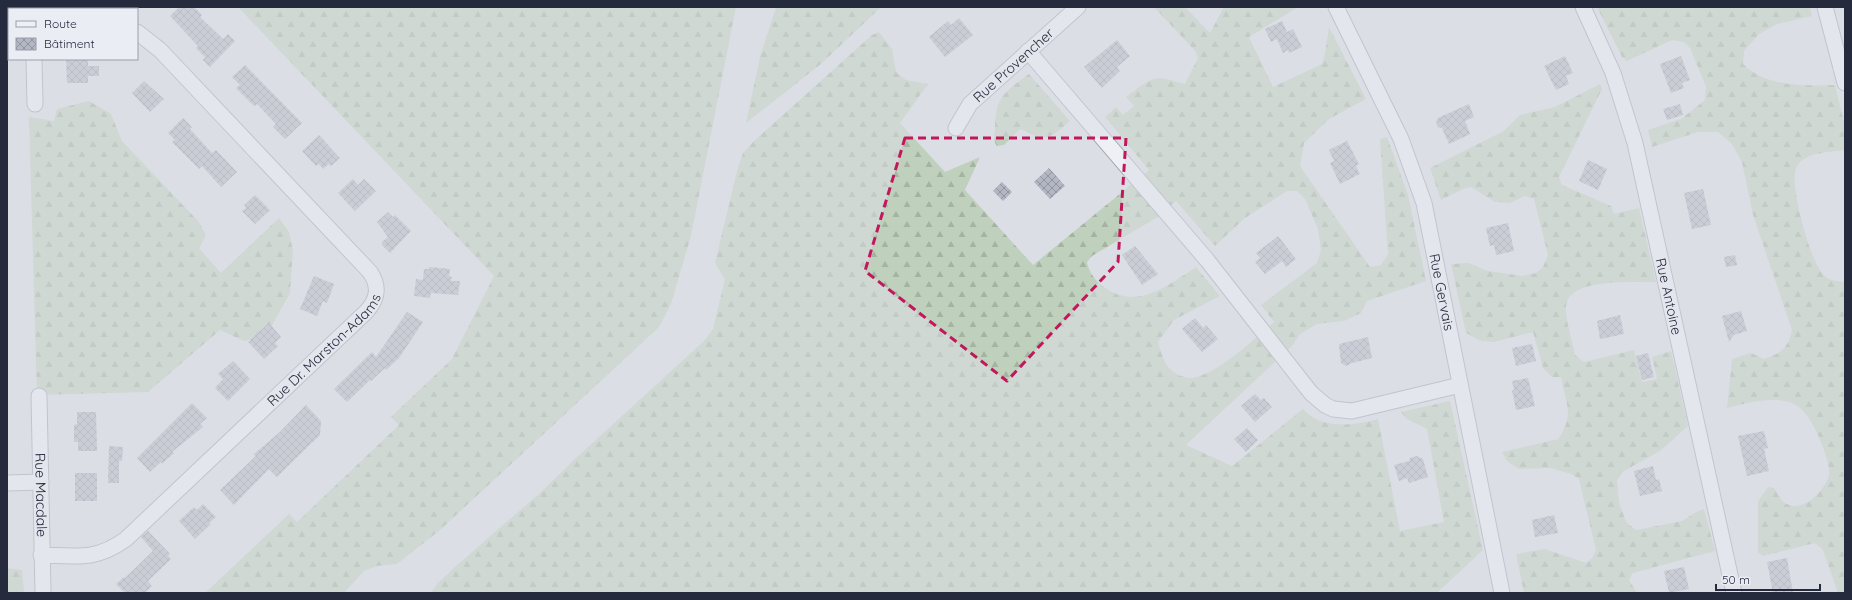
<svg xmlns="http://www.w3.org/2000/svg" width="1852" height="600" viewBox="0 0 1852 600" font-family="Quicksand,sans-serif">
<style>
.forest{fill:url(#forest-firs);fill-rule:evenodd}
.building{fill:url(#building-cross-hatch)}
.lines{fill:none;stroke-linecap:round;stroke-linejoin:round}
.minor-casing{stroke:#a1a5b0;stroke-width:17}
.minor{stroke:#eef0f5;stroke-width:15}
.marked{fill:none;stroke:#c2185b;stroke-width:3;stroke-dasharray:8 5;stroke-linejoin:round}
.labels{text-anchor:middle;stroke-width:3;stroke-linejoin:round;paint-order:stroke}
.street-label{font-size:14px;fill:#252b3d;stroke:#ebedf4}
</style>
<defs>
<pattern id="forest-firs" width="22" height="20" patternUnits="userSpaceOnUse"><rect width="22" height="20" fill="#bfd0bc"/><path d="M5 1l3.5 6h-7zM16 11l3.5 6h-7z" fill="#a4b3a2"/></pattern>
<pattern id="building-cross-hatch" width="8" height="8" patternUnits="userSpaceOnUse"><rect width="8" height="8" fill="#b3b7c3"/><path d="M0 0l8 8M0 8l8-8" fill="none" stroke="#9195a0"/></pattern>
</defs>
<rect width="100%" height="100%" fill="#dcdee6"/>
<path class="forest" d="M238,7h498l-45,229 -20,68 -12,23 -219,203 -43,34 -20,2 -13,5 -20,22h-139l84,-79 8,8 102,-97 -8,-8 61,-58 42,-83z
M776,7h105l-60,57 -75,59 14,-66z
M1154,7h31l25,26 14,-26h74l-49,30 24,50 49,-23 3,-10 4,-27 37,72 -37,20 -25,24 -4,23 70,101 11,-2 7,-11 -8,-115 7,-2 21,58 18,86 -59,20 -6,12 -17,8 -27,3 -17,10 -7,11 -107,100 46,21 71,-57c3,3 6,6 9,8 18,11 47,8 66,2l22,112 44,-9 -17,-93 -20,-10 -6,-7 49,-11 33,149 -46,43h-1006l7,-10 17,-16 85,-74 36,-35 128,-117 9,-12 12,-50 -10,-16 23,-96 5,-14 11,-12 118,-106 7,-3 13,17 4,23 10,8 22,4 -28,39 45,49 35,-15 -15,33 68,75 116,-95 -44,-53 11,-10 7,8 11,-9 -8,-9c27,-20 26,-23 59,-13l13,-26 -2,-6zM1287,191h10l8,8 13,30 3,21 -4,13 -56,42 13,17c-19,16 -58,54 -83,56 -7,0 -18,-5 -22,-10 -6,-7 -8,-17 -11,-26l16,-22 46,-24 -24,-29c-29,19 -59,44 -92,20 -9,-6 -15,-15 -17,-25l5,-6 64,-38 20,-17 39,45 30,-28z
M1597,7h213l2,9 -35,8 -18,10 -15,17 -1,13c23,23 61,22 92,21l10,41v24c-16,3 -42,1 -49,19 -7,15 15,97 29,107 5,5 13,5 20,6v311h-9l1,-3 -14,-40 -8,-7 -52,13 -5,-4v-51l10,-14 6,1c3,5 7,13 11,15 18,11 39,-12 44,-27 3,-13 -16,-56 -26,-65 -3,-4 -13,-10 -18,-10 -20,-3 -38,2 -58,7l5,-49 19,-6 13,6c17,-6 24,-10 28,-29l-39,-115 -11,-53 -10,-18 -14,-12h-20l-46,15 -4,-17 33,-11 24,-19 1,-13 -16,-39 -6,-6 -12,-2 -45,21 -5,-4z
M1029,74l41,47c-9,7 -17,18 -30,16 -5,0 -13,-6 -20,-8l-16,16 -7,1c-4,-5 -3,-11 -2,-18 0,-30 10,-37 34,-54z
M1600,84l2,5 -43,88 3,8 49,21 3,8 25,-6 17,74c-21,1 -89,-5 -90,25 -1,12 7,36 9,48l9,7 50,-12 8,32 15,-3 -5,-22 19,-6 17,75 -28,25 -38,21 -5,8 2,22 7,20 10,8 46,-9 14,-9 8,-3 11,42 -82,22 -4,7 8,13h-113l-8,-39 29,-5 41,14 6,-5 4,-8 -17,-71 -8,-5 -20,-6 -32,1 -11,-7 -6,-10 56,-13c17,-24 8,-35 3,-62h-9l-9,-9 -10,-36 -39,10 -13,-1 -15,-8 -15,-69 17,-1 20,8 34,5 14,-3 7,-6 5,-12 -14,-56 -9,-3 -15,7 -15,-1 -24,-15 -8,2 -22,11 -11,-32 74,-37 16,-16 35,-8z
M89,101l22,13 11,27 76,80 8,14 -7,13 22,25 58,-55 10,14 4,19 -3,42 -24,43 -22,5 -24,-11 -72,62 -111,3 -8,-278 25,4 3,-12z
M7,568l15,2 2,23h-17z"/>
<path class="building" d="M179,7h15l8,8 -2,2 23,22 5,-5 7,7 -25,26 -7,-7 2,-3 -9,-9 2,-2 -28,-30z
M959,18l14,17 -28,22 -16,-20 19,-16 3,4z
M1282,21l5,11 6,-3 9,18 -13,6 -1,-3 -5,3 -6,-14 -6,3 -6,-13z
M1117,40l13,16 -13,11 3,4 -18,17 -18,-21z
M1565,56l8,17 -7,3 3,8 -13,6 -12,-24z
M1681,56l9,24 -8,3 2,5 -13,5 -11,-29z
M70,59h18v7h11v10h-11v7h-21l-1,-23z
M245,65l57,58 -17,16 -12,-12 3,-3 -19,-20 -3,2 -18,-18 4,-3 -8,-8z
M144,81l20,18 -14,13 -18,-19z
M1469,104l5,13 -9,4 5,13 -21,10 -7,-16 -4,-1 -2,-5 2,-4z
M1680,104l3,11 -16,5 -4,-11z
M183,118l9,9 -2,2 22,24 4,-3 21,22 -16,15 -19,-21 -3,3 -27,-27 3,-2 -7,-7z
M319,135l21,23 -9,8 -2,-2 -6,5 -4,-5 -3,2 -14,-15z
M1347,141l12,23 -3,2 4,8 -20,10 -10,-21 4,-2 -5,-11z
M1588,160l19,9 -9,21 -19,-9z
M1049,168l16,18 -15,13 -16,-17z
M353,179l5,6 6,-6 12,12 -21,20 -17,-18z
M1002,182l10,10 -9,9 -10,-10z
M1703,189l8,36 -19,4 -8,-36z
M255,195l15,15 -15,14 -13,-13 4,-3 -2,-3z
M388,212l5,5 2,-2 16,16 -21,22 -8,-8v-3l6,-5 -11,-15z
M1508,223l6,28 -18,4 -2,-10 -4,1 -4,-18z
M1278,236l18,23 -10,8 -4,-6 -17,13 -10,-12 5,-4 -4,-5z
M1135,246l23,28 -16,11 -20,-30z
M1735,255l2,10 -11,2 -2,-10z
M429,267l21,2 -1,7 3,1 -1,4h9l-2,14 -27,-2 -1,5 -16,-2 2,-17 7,1 1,-11h5z
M314,276l20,8 -7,19 -4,-2 -6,15 -17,-7z
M1741,311l6,20 -13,4 -5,7 -7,-26z
M407,312l16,10 -24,36 -13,12 -1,-2 -14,13 -1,-1 -23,22 -13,-13 38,-37 4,5z
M1620,315l4,19 -24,5 -3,-18z
M1195,318l8,10 3,-3 12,14 -16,13 -20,-23z
M269,323l12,14 -6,6 3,3 -14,13 -16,-17z
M1368,337l4,21 -20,5 -6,3 -5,-3 -2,-19z
M1532,344l4,17 -20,5 -4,-18z
M1648,353l6,24 -12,3 -6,-24z
M233,361l17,18 -22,22 -13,-13 8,-9 -5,-5z
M1528,378l7,28 -19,4 -4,-20h2l-2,-9z
M1255,394l6,6 3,-2 8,9 -17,15 -14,-16z
M192,403l15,15 -7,6 3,3 -31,25 2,1 -12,11 -1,-2 -11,10 -13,-14z
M306,405l15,16 -1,14 -43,42 -8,-8 -35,36 -14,-15 36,-34 -2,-2 26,-22z
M77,412h19l1,39h-19v-9h-4v-17l3,-1z
M1247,428l11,12 -12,12 -12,-13z
M1764,431l4,17 -4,1 5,22 -22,5 -9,-40z
M109,446l14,1 -1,14h-3v22h-11z
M1417,456l6,3 5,18 -19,6 -2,-5 -8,3 -5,-16 15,-4 1,-3z
M1653,466l3,14 3,-1 3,12 -22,5 -6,-25z
M75,473h22v28h-22z
M203,504l13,13 -7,6 2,1 -16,15 -16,-18 15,-14 3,3z
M1554,515l4,18 -23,4 -3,-17z
M148,531l22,23 -2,2 3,3 -23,22 4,5 -7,7h-20l-9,-9 8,-7 1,1 28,-27 -12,-14z
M1787,558l6,35h-20l-6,-31z
M1684,567l5,22 -20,4 -5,-22z"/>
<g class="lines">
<defs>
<g id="minor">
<path d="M34,7v2"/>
<path id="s1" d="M1336,7l65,132 23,64 78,390"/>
<path id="s2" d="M1583,7l30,66 22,70 99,450"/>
<path d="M1825,7l20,76"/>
<path d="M1028,51l179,209 104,133 14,12 8,4 19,2 108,-26"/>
<path d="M34,59l1,45"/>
<path id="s3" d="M956,128l14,-24 108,-97"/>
<path id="s4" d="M39,396l4,197"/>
<path d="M7,483l34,-1"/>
<path id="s5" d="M41,555c35,1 55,6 85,-16l240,-227c12,-13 14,-25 4,-40l-210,-222 -23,-18"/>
</g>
</defs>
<use href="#minor" class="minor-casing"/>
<use href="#minor" class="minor"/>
</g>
<path d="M0 0H1852V600H0ZM905,138h221l-8,124 -111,119 -142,-110z" fill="#dcdee6" fill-opacity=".55" fill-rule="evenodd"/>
<path class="marked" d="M905,138h221l-8,124 -111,119 -142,-110z"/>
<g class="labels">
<g class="street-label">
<text dy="5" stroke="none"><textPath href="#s3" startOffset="86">Rue Provencher</textPath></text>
<text dy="5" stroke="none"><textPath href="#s1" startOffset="306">Rue Gervais</textPath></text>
<text dy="5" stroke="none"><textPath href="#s2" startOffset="303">Rue Antoine</textPath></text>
<text dy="5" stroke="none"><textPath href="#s5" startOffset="363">Rue Dr. Marston-Adams</textPath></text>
<text dy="5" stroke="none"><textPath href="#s4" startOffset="99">Rue Macdale</textPath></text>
</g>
</g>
<rect width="1852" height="600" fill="none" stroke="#252b3d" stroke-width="16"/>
<rect x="8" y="8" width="130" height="52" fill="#ebedf4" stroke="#9c9fab"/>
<rect x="16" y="21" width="20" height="6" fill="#eef0f5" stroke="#9c9fab"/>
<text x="44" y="28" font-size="12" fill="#252b3d">Route</text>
<rect x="16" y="38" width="20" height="12" fill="url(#building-cross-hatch)" stroke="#9c9fab"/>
<text x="44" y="48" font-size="12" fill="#252b3d">Bâtiment</text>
<path d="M1716 584v6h104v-6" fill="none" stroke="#252b3d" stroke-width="2"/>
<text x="1722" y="584" font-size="12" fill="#252b3d" stroke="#ebedf4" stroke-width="3" paint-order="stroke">50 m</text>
</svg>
